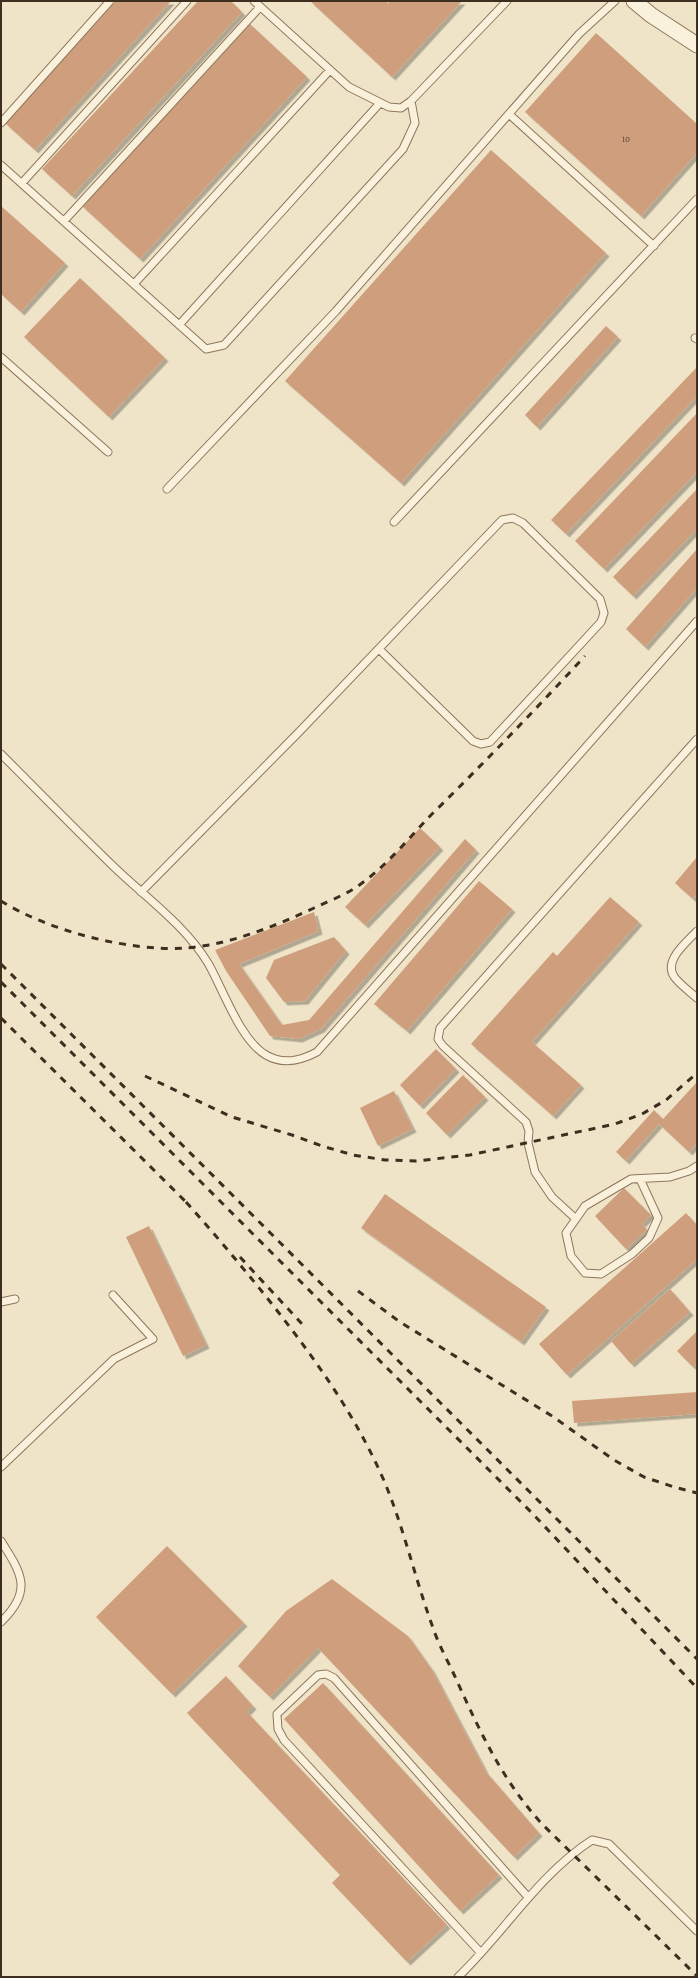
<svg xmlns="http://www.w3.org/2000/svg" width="698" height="1978" viewBox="0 0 698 1978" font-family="'Crimson Pro',serif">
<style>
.building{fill:#cf9f7d;filter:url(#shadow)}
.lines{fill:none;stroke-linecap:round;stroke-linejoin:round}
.lane-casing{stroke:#8d765c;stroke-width:9}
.street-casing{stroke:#8d765c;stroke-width:17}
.lane{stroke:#faf1dc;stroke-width:7}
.street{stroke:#faf1dc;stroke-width:15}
.rail{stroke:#3d2e20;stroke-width:3;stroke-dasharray:7 7;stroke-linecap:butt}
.labels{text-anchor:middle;stroke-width:4;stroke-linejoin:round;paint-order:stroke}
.number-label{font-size:9px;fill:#624a37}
</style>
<defs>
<filter id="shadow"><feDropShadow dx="3.5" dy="3.5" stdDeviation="0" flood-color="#0004"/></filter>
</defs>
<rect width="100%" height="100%" fill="#f0e4c8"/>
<path class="building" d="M116,1h55l-136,149 -30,-27z
M198,1h33l11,11 -170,184 -30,-27z
M310,1h76l2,2 3,-2h71l-70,76z
M250,24l57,53 -167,182 -58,-53z
M596,33l101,91v29l-56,63 -116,-104z
M491,150l115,103 -205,230 -116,-102z
M1,206l64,57 -44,49 -20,-18z
M80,278l85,80 -56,59 -85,-80z
M606,326l12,11 -81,90 -12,-12z
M697,367v29l-131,138 -15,-14z
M697,413v59l-93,97 -29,-28z
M697,489v40l-64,67 -20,-19z
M697,549v39l-52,59 -19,-18z
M420,828l20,19 -75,78 -20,-18z
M465,839l11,11 -155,179 -22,10 -29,-3 -44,-65 -11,-21 99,-38 5,19 -80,33 43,61 27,-5z
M697,857v37l-4,5 -18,-16z
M479,881l33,28 -105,122 -33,-27z
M610,897l29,25 -107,120 49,43 -28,31 -82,-72 82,-92 4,4z
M334,937l12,14 -41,50 -21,1 -18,-24 8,-18z
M436,1049l20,20 -36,37 -20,-21z
M463,1075l22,22 -38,38 -21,-22z
M697,1082v61l-8,9 -30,-28 -33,37 -10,-9 38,-42 9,9z
M394,1091l19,38 -35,17 -18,-38z
M624,1188l27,27 -9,9 5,6 -21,19 -31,-33z
M385,1194l161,113 -25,35 -160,-114z
M686,1213l11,12v34l-130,116 -28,-31z
M149,1226l57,119 -23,11 -57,-119z
M670,1289l20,23 -59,52 -20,-23z
M697,1331v34l-5,1 -15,-15z
M697,1392v22l-123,9 -2,-22z
M167,1546l77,77 -72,71 -76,-77z
M332,1579l76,57 24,34 54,102 53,61 -25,24 -196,-209 -48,49 -32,-31 48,-55z
M226,1676l27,30 -6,6 200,213 -40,37 -75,-79 8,-8 -153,-162z
M323,1683l176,192 -39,36 -176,-192z"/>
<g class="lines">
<defs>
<path id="lane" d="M254,1l95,86 40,20 12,1 10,-7 96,-100
M509,114l145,132
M1,123l109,-122
M1,165l205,184 18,-4 179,-196 12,-26 -4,-22
M22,183l165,-182
M64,221l196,-214
M134,284l196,-214
M179,325l201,-222
M695,338l2,1
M1,357l107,95
M167,489l169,-178 243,-277 36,-33
M394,522l303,-323
M1,754c37,37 74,75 112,112 32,31 71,58 95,97 15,26 32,77 58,92 17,10 34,6 51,-3l380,-431
M141,892l158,-160 203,-212 11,-2 10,5 77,76 4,14 -3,9 -111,120 -9,2 -8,-3 -94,-92
M697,931c-11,12 -36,31 -21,48 6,7 14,13 21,19
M640,1179l18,39 -9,20 -17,16 -31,20 -16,-1 -14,-17 -5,-23 19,-27 46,-27 39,-2 19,-6 8,-5
M576,1219l-24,-22 -17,-25 -7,-29 1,-12 -3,-9 -83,-76 -5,-7 2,-11 257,-289
M1,1302l14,-3
M1,1467l113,-108 39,-20 -40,-44
M1,1541c21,33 32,50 0,81
M480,1952l-196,-212 -6,-11 -1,-15 41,-39 8,-1 8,4 194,219
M458,1977c46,-44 80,-102 134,-137l17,4 88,87"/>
<path id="street" d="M634,1l17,14 46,30"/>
</defs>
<use href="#lane" class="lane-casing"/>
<use href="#street" class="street-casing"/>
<use href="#lane" class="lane"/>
<use href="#street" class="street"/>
<path class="rail" d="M1,901c48,30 129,51 186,47 44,-4 86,-21 127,-40 13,-6 28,-12 41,-20 29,-19 52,-48 76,-73 53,-52 104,-105 154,-159
M1,964l696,695
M1,982l531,531 165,175
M1,1018l189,188
M145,1076l87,41 60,18 30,11 31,9 32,5 31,1 54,-6 145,-31 27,-10 24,-14 31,-27
M186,1202c27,30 53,61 78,92 47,59 91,119 121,189 19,46 30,95 47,142 6,19 17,38 25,56 24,53 46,100 85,143l155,152
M240,1257l63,68
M358,1291l42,31 152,94 62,44 30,17 30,10 23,6"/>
</g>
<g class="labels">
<g class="number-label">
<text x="626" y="142">10</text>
</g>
</g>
<rect width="698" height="1978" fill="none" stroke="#3d2e20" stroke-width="4"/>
</svg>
